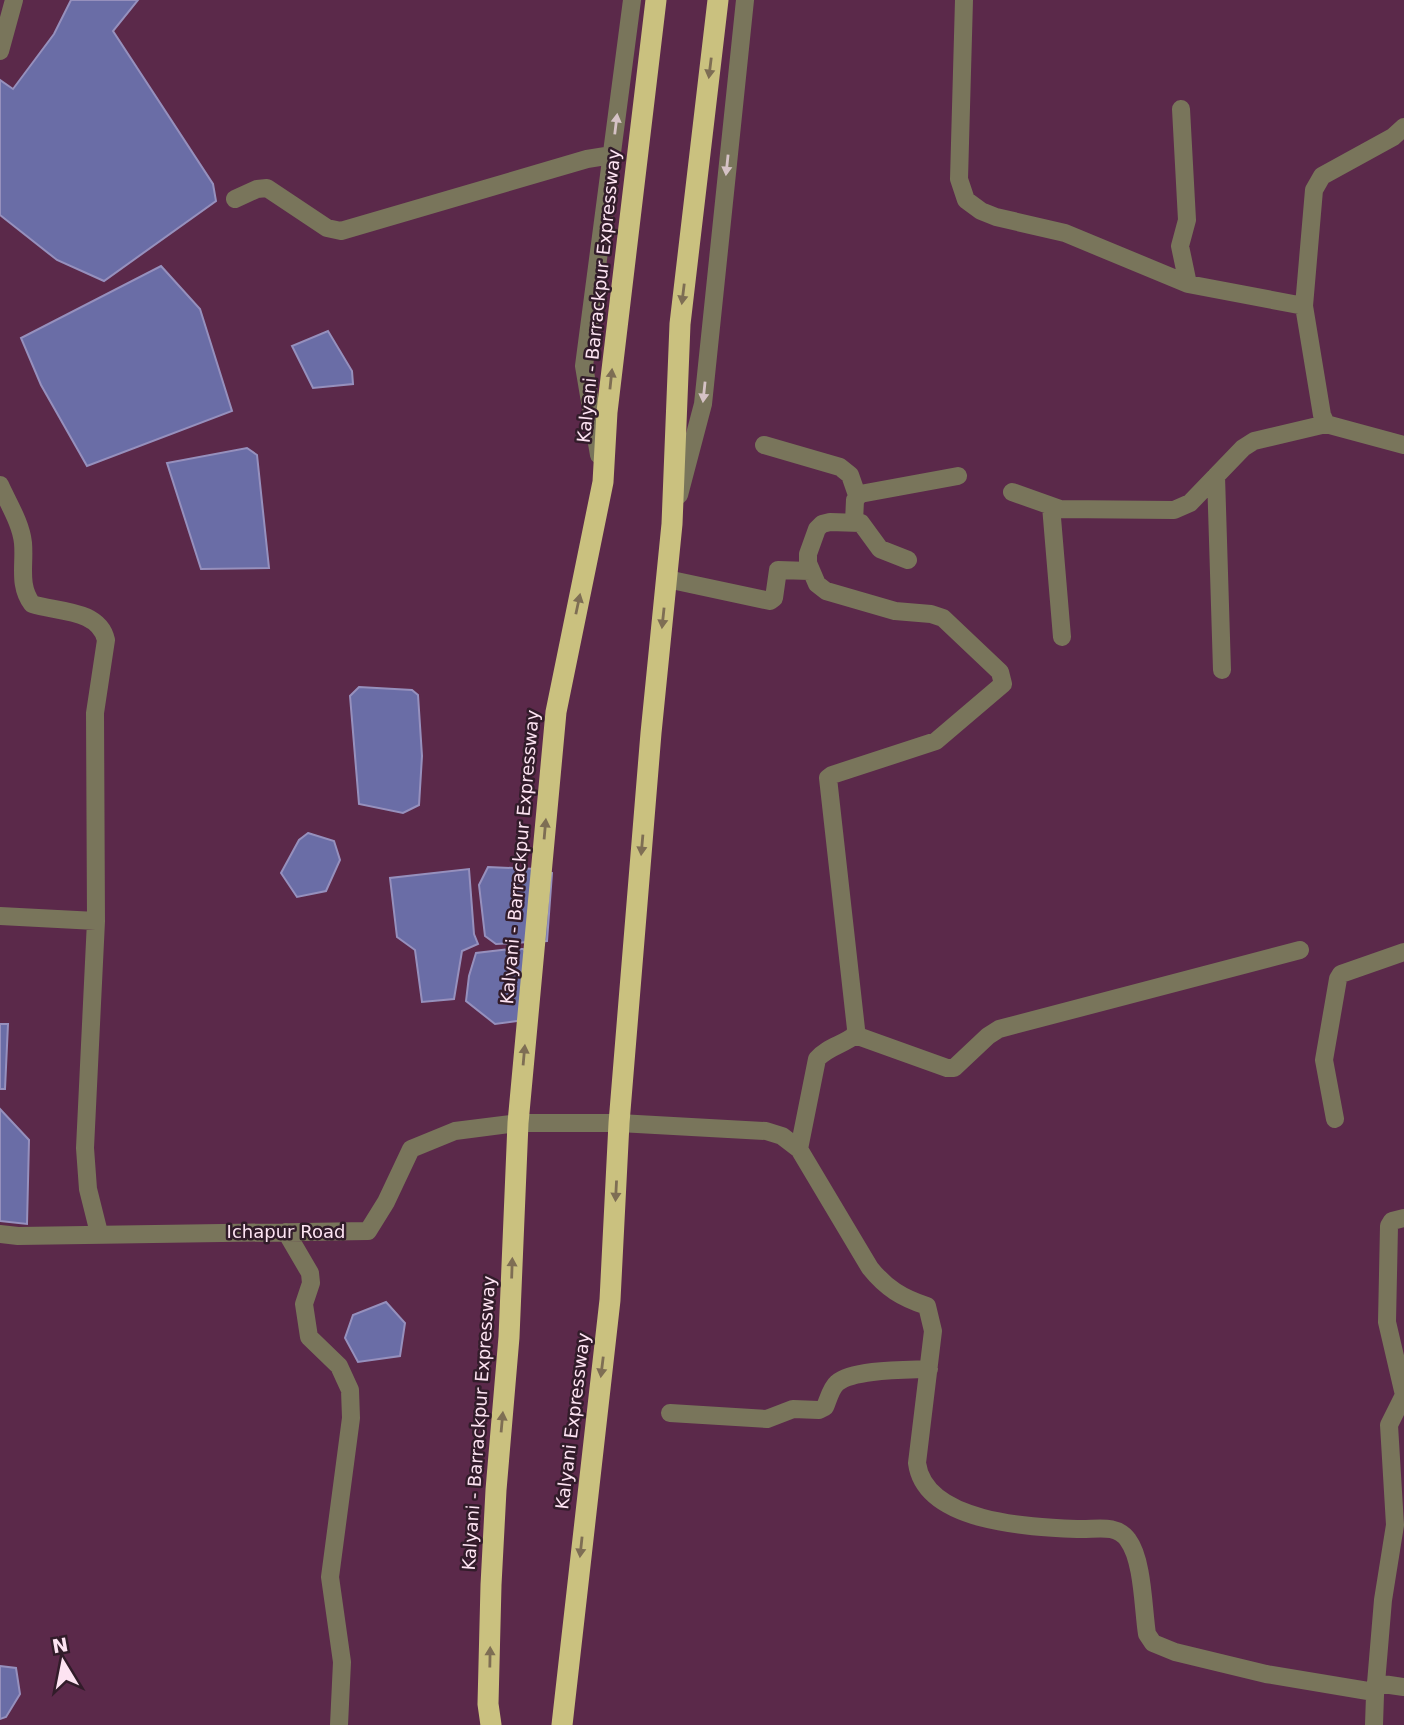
<svg xmlns="http://www.w3.org/2000/svg" width="1404" height="1725" viewBox="0 0 1404 1725" font-family="'DejaVu Sans',sans-serif">
<style>
.water{fill:#6a6da6;stroke:#9690bd;stroke-width:2}
.lines{fill:none;stroke-linecap:round;stroke-linejoin:round}
.minor{stroke:#79755b;stroke-width:18}
.highway{stroke:#cac17f;stroke-width:21}
.oneway{fill:#7e6e54}
.oneway2{fill:#d5c2c5}
.labels{text-anchor:middle;stroke-width:5;stroke-linejoin:round;paint-order:stroke}
.street-label{font-size:18px;fill:#fde3f2;stroke:#321c2a}
</style>
<rect width="100%" height="100%" fill="#5b294a"/>
<path class="water" d="M71,0h67l-25,31 100,153 3,17 -112,80 -47,-21 -57,-45v-135l13,9 41,-55z
M161,266l39,43 32,102 -145,55 -46,-81 -20,-47z
M328,331l24,40 1,13 -40,4 -21,-42z
M247,448l10,7 12,113 -68,1 -34,-106z
M359,687l53,3 6,5 4,61 -3,49 -16,8 -44,-9 -9,-108z
M308,833l26,8 6,19 -14,31 -29,6 -16,-24 18,-33z
M488,867l49,2 15,4 -5,68 -51,3 -11,-8 -6,-51z
M469,869l5,65 4,10 -16,7 -8,48 -32,3 -7,-52 -18,-13 -7,-59z
M510,949h13l13,11 -12,60 -29,4 -29,-23 3,-25 7,-23z
M0,1024h8l-3,65h-5z
M0,1109l29,31 -2,84 -27,-3z
M386,1302l19,21 -5,33 -42,6 -13,-24 8,-23z
M0,1666l16,2 4,26 -14,23 -6,2z"/>
<g class="lines">
<path class="minor" d="M964,0l-5,179 7,21 15,11 15,6 69,16 123,51 116,22
M0,51l14,-51
M1181,109l6,111 -7,26 8,38
M1404,127l-11,10 -71,39 -8,14 -10,116 18,109 4,9 78,21
M235,199l22,-10 10,-1 60,40 14,3 246,-72 25,-4
M764,445l76,22 10,8 7,20
M599,455l-15,-89 48,-366
M1216,476l6,194
M0,485c8,18 21,38 23,58 2,22 -5,42 9,61 25,8 67,5 74,36l-11,73 1,208 -11,227 3,41 11,44
M1012,492l48,17 114,1 16,-7 53,-55 11,-7 72,-17
M679,495l24,-91 42,-404
M1051,506l11,131
M854,522l1,-22 5,-6 98,-18
M667,579l103,22 4,-3 4,-28 32,1
M0,916l96,5
M855,1035l92,33h7l34,-32 11,-7 301,-79
M1335,1119l-11,-59 14,-81 3,-5 63,-22
M799,1149l18,-90c10,-12 26,-14 38,-24l1,-6 -28,-251 4,-3 104,-34 67,-57 -3,-12 -57,-54 -12,-4 -36,-3 -69,-20 -9,-7 -9,-21v-9l9,-25 5,-5 8,-2 31,1 19,26 28,11
M286,1232l24,41 1,10 -7,21 5,33 30,29 11,24 1,28 -21,159 12,85 -3,63
M0,1234l18,2 350,-5 18,-29 25,-53 44,-18 63,-8h101l147,8 16,5 17,13 71,119c16,20 32,30 57,38l6,25 -16,132c8,60 113,64 161,66 17,1 38,-6 50,11 15,20 15,68 19,94l6,9 22,9 91,22 102,17 7,4 -1,30
M670,1413l97,6 26,-10 26,1 6,-3c3,-7 6,-19 12,-24 16,-14 70,-13 92,-14
M1376,1683l28,4
M1375,1695l8,-95 12,-75 -6,-100 15,-30 -17,-73 2,-96 3,-5 12,-3"/>
<path class="highway" d="M491,1725l-3,-21 3,-119 5,-95 13,-153 9,-214 38,-411 47,-230 4,-70 49,-412
M562,1725l48,-425 9,-177 32,-390 21,-209 8,-200 38,-324"/>
</g>
<defs><path id="oneway-solid" d="M-6-.8H1V-3.2L6.5 0L1 3.2V.8H-6Z" transform="scale(1.75)"/></defs>
<g class="oneway">
<use href="#oneway-solid" transform="translate(710 68) rotate(97)"/>
<use href="#oneway-solid" transform="translate(683 294) rotate(97)"/>
<use href="#oneway-solid" transform="translate(611 379) rotate(-84)"/>
<use href="#oneway-solid" transform="translate(578 604) rotate(-78)"/>
<use href="#oneway-solid" transform="translate(663 618) rotate(96)"/>
<use href="#oneway-solid" transform="translate(545 829) rotate(-85)"/>
<use href="#oneway-solid" transform="translate(642 845) rotate(95)"/>
<use href="#oneway-solid" transform="translate(524 1055) rotate(-85)"/>
<use href="#oneway-solid" transform="translate(616 1191) rotate(93)"/>
<use href="#oneway-solid" transform="translate(512 1268) rotate(-88)"/>
<use href="#oneway-solid" transform="translate(602 1367) rotate(97)"/>
<use href="#oneway-solid" transform="translate(502 1422) rotate(-85)"/>
<use href="#oneway-solid" transform="translate(581 1547) rotate(96)"/>
<use href="#oneway-solid" transform="translate(490 1657) rotate(-89)"/>
</g>
<g class="oneway2">
<use href="#oneway-solid" transform="translate(616 124) rotate(-83)"/>
<use href="#oneway-solid" transform="translate(727 165) rotate(96)"/>
<use href="#oneway-solid" transform="translate(704 392) rotate(96)"/>
</g>
<g class="labels">
<g class="street-label">
<text transform="translate(599 296) rotate(-84)" y="6">Kalyani - Barrackpur Expressway</text>
<text transform="translate(520 857) rotate(-85)" y="6">Kalyani - Barrackpur Expressway</text>
<text x="286" y="1238">Ichapur Road</text>
<text transform="translate(573 1421) rotate(-83)" y="6">Kalyani Expressway</text>
<text transform="translate(479 1423) rotate(-86)" y="6">Kalyani - Barrackpur Expressway</text>
</g>
</g>
<g transform="translate(63 1662) rotate(350)" stroke="#321c2a" stroke-width="5" paint-order="stroke">
<path d="M0-5L12 26L0 18L-12 26Z" fill="#fde3f2"/>
<text y="-10" font-size="19" font-weight="bold" text-anchor="middle" fill="#fde3f2">N</text>
</g>
</svg>
